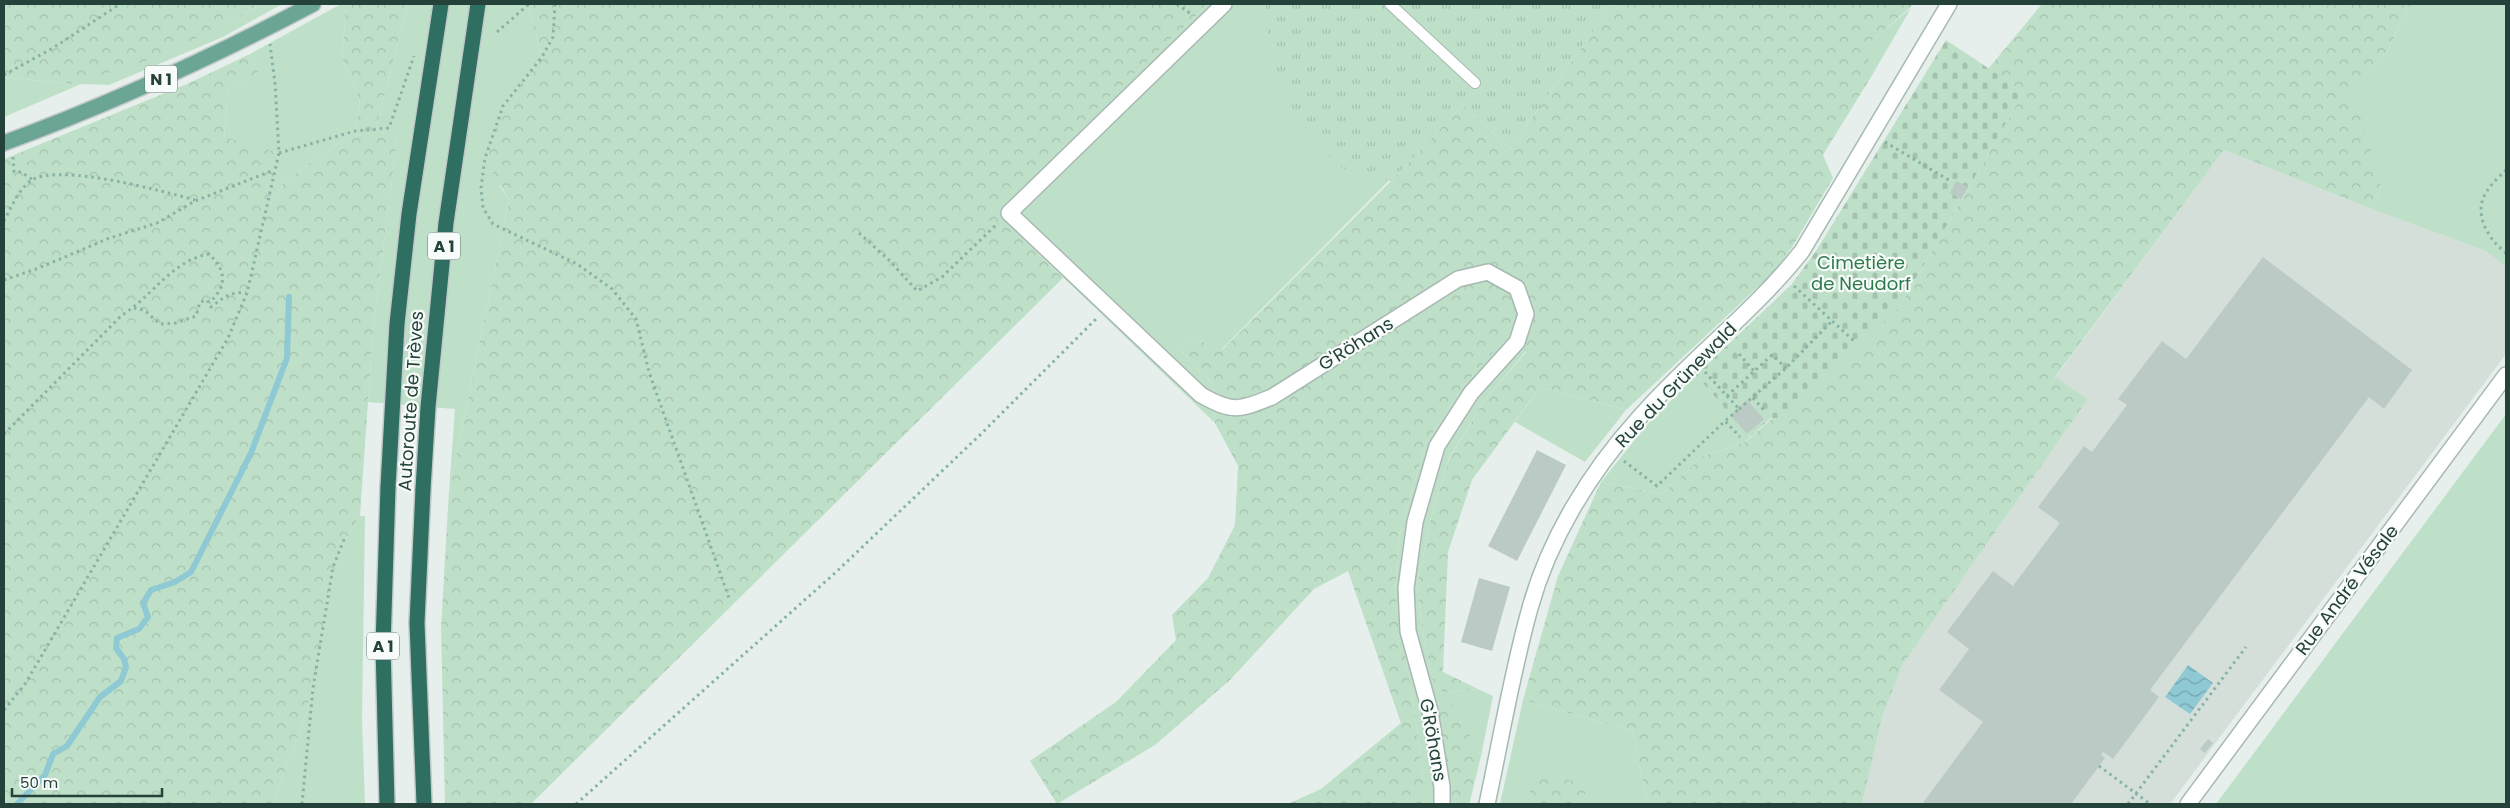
<svg xmlns="http://www.w3.org/2000/svg" width="2510" height="808" viewBox="0 0 2510 808" font-family="Poppins,sans-serif">
<style>
.built{fill:#d4dfda}
.grass{fill:#bfe0c8}
.forest{fill:url(#forest-crowns)}
.cemetery{fill:url(#cemetery-stones)}
.park{fill:url(#park-tufts)}
.water{fill:url(#water-waves)}
.lines{fill:none;stroke-linecap:round;stroke-linejoin:round}
.stream{stroke:#8ec9d4;stroke-width:6}
.building{fill:#bbcac4}
.lane-casing{stroke:#a8b8b2;stroke-width:12}
.street-casing{stroke:#a8b8b2;stroke-width:18}
.secondary-casing{stroke:#a4bbb3;stroke-width:18}
.primary-casing{stroke:#c2cac8;stroke-width:18}
.highway-casing{stroke:#c2cac8;stroke-width:18}
.path{stroke:#86b3a5;stroke-width:3;stroke-dasharray:2.5 4;stroke-linecap:butt}
.lane{stroke:#fff;stroke-width:10}
.street{stroke:#fff;stroke-width:15}
.secondary{stroke:#fff;stroke-width:15}
.primary{stroke:#6aa596;stroke-width:15}
.highway{stroke:#2f6f62;stroke-width:15}
.highway-bridge-casing{stroke:#c2cac8;stroke-width:18;stroke-linecap:butt}
.highway-bridge{stroke:#2f6f62;stroke-width:15}
.labels{text-anchor:middle;stroke-width:4.5;stroke-linejoin:round;paint-order:stroke}
.shield{fill:#f7fbf9;stroke:#637a73;stroke-width:1}
.shield-label{font-size:16px;font-weight:bold;fill:#24423a}
.park-label{font-size:18px;fill:#2d7a4b;stroke:#f7fbf9}
.street-label{font-size:18px;fill:#24423a;stroke:#f7fbf9}
</style>
<defs>
<pattern id="forest-crowns" width="20" height="18" patternUnits="userSpaceOnUse" patternTransform="scale(1.25)"><rect width="20" height="18" fill="#bfe0c8"/><path d="M2 6a3 3 0 1 1 6 0M12 15a3 3 0 1 1 6 0" fill="none" stroke="#a4c1ad"/></pattern>
<pattern id="cemetery-stones" width="16" height="16" patternUnits="userSpaceOnUse" patternTransform="scale(1.25)"><rect width="16" height="16" fill="#bfe0c8"/><path d="M2 7V4a2 2 0 0 1 4 0v3zM10 15v-3a2 2 0 0 1 4 0v3z" fill="#a4c1ad"/></pattern>
<pattern id="park-tufts" width="24" height="20" patternUnits="userSpaceOnUse" patternTransform="scale(1.25)"><rect width="24" height="20" fill="#bfe0c8"/><path d="M3 7l-1-3M5 7V3M7 7l1-3M15 17l-1-3M17 17v-4M19 17l1-3" fill="none" stroke="#a4c1ad"/></pattern>
<pattern id="water-waves" width="16" height="10" patternUnits="userSpaceOnUse" patternTransform="scale(1.25)"><rect width="16" height="10" fill="#8ec9d4"/><path d="M0 5q4-4 8 0t8 0" fill="none" stroke="#74a5ad"/></pattern>
</defs>
<rect width="100%" height="100%" fill="#e6efeb"/>
<path class="built" d="M2224,150l150,60 112,41 20,16v87l-336,450h-308l21,-90 20,-50 185,-265 -33,-21z"/>
<path class="grass" d="M262,4h20l-59,33 -114,48 -28,-1 -77,33v-40l68,7 153,-59z
M341,4h8l-3,2 -4,52 18,43 -5,30 -70,50 -17,27 11,-55 -55,-15 4,-49 31,-16 -9,-19z
M408,4h119l15,53 -39,49 -3,80 9,14 -60,291 6,-82 -87,-7 5,-71 24,-192 -21,-10z
M1208,4h125l117,115 -229,231 -28,-12 -14,11 34,35 2,39 -224,-215z
M2411,4h95v263l-20,-16 -112,-41 7,-23 -42,-86 47,-48z
M1911,8l-37,64 -11,-24z
M1526,314v37l-42,50 -35,57 -19,63 -13,66 7,53 9,40 9,12 11,109h17l-1,3h-46v-25l-9,-72 -19,-114 4,-58 27,-92 36,-56z
M1696,375l54,62 -6,6 -42,13 -39,38 -62,-12 45,-56z
M1540,387l86,23 -41,52 -70,-40z
M2506,414v390h-290z
M360,516h5l-3,203 3,85h-92c13,-38 30,-77 40,-116 16,-62 8,-116 47,-172z
M1478,689l15,7 -12,60 -36,-64z
M1523,700l109,31 16,73h-148z"/>
<path class="forest" d="M4,4h258l-37,21 -69,33 -84,26 -68,-7z
M349,4h59l-32,125 21,10 -24,192 -13,185c-39,56 -31,110 -47,172 -10,39 -27,78 -40,116h-269v-645l183,-75 63,-30 9,19 -31,16 -4,48 55,16 -10,53 16,-25 70,-50 5,-30 -18,-43 4,-52z
M527,4h681l-216,204 71,70 -532,526h-86l-4,-177 8,-136 60,-291 -24,-42 18,-52 39,-49z
M1612,4h302l-50,44 10,24 -51,83 10,23 -42,71 -17,23 -148,138 -86,-23 -68,93 -24,72 -5,120 35,17 -32,3 35,64 -11,45h-18l-16,-99 6,-10 -9,-12 -9,-40 -7,-53 13,-66 19,-62 35,-58 42,-49v-37l-64,72 -36,56 -27,92 -4,58 19,114 9,72v25h-135l33,-15 80,-66 -53,-152 -34,18 -84,91 -75,65 -98,59 -27,-43 86,-59 60,-62 -4,-25 36,-37 27,-53 3,-59 -23,-43 -2,-39 -34,-35 14,-11 29,12 169,-169 72,-76 47,44z
M2042,4h369l-25,49 -46,48 19,9 22,77 -7,23 -150,-60 -169,227 33,22 -185,265 -20,50 -21,90h-214l-16,-73 -109,-31 35,-124 43,-94 62,12 39,-38 42,-13 156,-137 124,-214 -36,-23z
M1528,772l66,13 -19,19h-44z"/>
<path class="cemetery" d="M1946,40l78,52 -124,214 -112,112h-17l-21,19 -54,-62 96,-91 24,-33z"/>
<path class="park" d="M1267,4h345l-102,145 -47,-44 -72,76 -49,-13 -45,-45 -25,-62 -7,-52z"/>
<path class="water" d="M2188,665l25,18 -23,31 -25,-17z"/>
<g class="lines">
<path class="stream" d="M17,804l28,-29 8,-21 14,-8 33,-49 21,-16 5,-14 -2,-8 -8,-11 1,-10 22,-9 9,-12 -5,-14 8,-13 24,-8 16,-10 60,-119 36,-95 2,-61"/>
</g>
<path class="building" d="M1956,181l12,6 -7,12 -11,-6z
M2263,257l149,113 -28,39 -15,-12 -219,293 9,7 -46,62 -10,-7 -2,3 4,3 -34,46h-149l61,-82 -44,-32 30,-41 -22,-17 46,-61 20,15 47,-63 -22,-16 46,-61 8,6 35,-47 -9,-6 44,-58 24,18z
M1747,400l17,19 -17,15 -17,-19z
M1537,450l29,15 -49,96 -29,-15z
M1479,578l31,9 -18,64 -31,-9z
M2208,739l5,4 -8,10 -5,-4z"/>
<g class="lines">
<defs>
<path id="lane" d="M1390,4l85,79"/>
<path id="street" d="M1224,4l-215,209 192,182c32,18 38,15 71,2l186,-118 30,-7 29,16 9,26 -9,28 -46,51 -34,53 -22,76 -9,66 2,43 22,80 12,76v17
M2188,804l318,-429"/>
<path id="secondary" d="M1487,804c14,-65 25,-132 43,-196 19,-69 60,-136 108,-189 51,-59 115,-106 164,-168l147,-247"/>
<path id="primary" d="M4,143c106,-39 209,-86 309,-139"/>
<path id="highway" d="M423,489l-6,134 7,181
M387,804l-4,-158 5,-159"/>
</defs>
<use href="#lane" class="lane-casing"/>
<use href="#street" class="street-casing"/>
<use href="#secondary" class="secondary-casing"/>
<use href="#primary" class="primary-casing"/>
<use href="#highway" class="highway-casing"/>
<path class="path" d="M555,4l-2,33 -11,20 -39,49 -18,52 -4,30 2,20 10,16 84,40 35,25 24,30 13,53 81,229
M1177,4l14,10
M497,32l32,-28
M4,75l49,-27 67,-44
M1885,142l67,40
M279,153l76,-22 34,-3 25,-72
M13,157l1,15h7l12,8
M2506,170c-6,6 -14,13 -19,21 -15,22 1,48 19,62
M4,221c7,-13 15,-33 28,-41 28,-17 130,11 163,20
M859,233l31,28 27,30 25,-14 56,-54
M4,280l35,-12 68,-29 50,-16 38,-22 79,-31
M1794,286l60,55
M134,308l10,2 16,14 16,-1 20,-7 4,-14 7,-2 4,7c12,-9 20,-16 35,-14
M1739,354l15,17
M1705,372l34,37 -14,12
M1727,396l45,-41 14,13
M1753,398l11,12
M1739,409l47,-41 46,-47
M4,434l118,-119c31,-19 49,-54 87,-61 18,17 18,32 0,49
M1624,461l33,25 68,-65 15,16
M4,710l21,-26 203,-346 19,-45 32,-140 -4,-70 -5,-39
M2099,766l51,38
M302,804l11,-116 20,-121 12,-30
M576,804l259,-231 146,-139 115,-115
M2128,804l118,-157"/>
<use href="#lane" class="lane"/>
<use href="#street" class="street"/>
<use href="#secondary" class="secondary"/>
<use href="#primary" class="primary"/>
<use href="#highway" class="highway"/>
<defs>
<path id="highway-bridge" d="M388,487l9,-163 12,-110 32,-210
M423,489l5,-82 18,-184 32,-219"/>
</defs>
<use href="#highway-bridge" class="highway-bridge-casing"/>
<use href="#highway-bridge" class="highway-bridge"/>
</g>
<g class="labels">
<g class="shield">
<rect x="145" y="65.5" width="32" height="27" rx="4"/>
<rect x="428" y="232.5" width="32" height="27" rx="4"/>
<rect x="367" y="632.5" width="32" height="27" rx="4"/>
</g>
<g class="shield-label">
<text x="161" y="85">N 1</text>
<text x="444" y="252">A 1</text>
<text x="383" y="652">A 1</text>
</g>
<g class="park-label">
<text x="1861" y="269">Cimetière<tspan x="1861" dy="21">de Neudorf</tspan></text>
</g>
<g class="street-label">
<text transform="translate(1356 344) rotate(-32)" y="6">G'Röhans</text>
<text transform="translate(1676 385) rotate(-46)" y="6">Rue du Grünewald</text>
<text transform="translate(411 401) rotate(-86)" y="6">Autoroute de Trèves</text>
<text transform="translate(2347 590) rotate(-53)" y="6">Rue André Vésale</text>
<text transform="translate(1433 740) rotate(80)" y="6">G'Röhans</text>
</g>
</g>
<rect width="2510" height="808" fill="none" stroke="#24423a" stroke-width="10"/>
<path d="M12 788v8h150v-8" fill="none" stroke="#24423a" stroke-width="2.5"/>
<text x="20" y="788" font-size="15" fill="#24423a" stroke="#f7fbf9" stroke-width="4" paint-order="stroke">50 m</text>
</svg>
